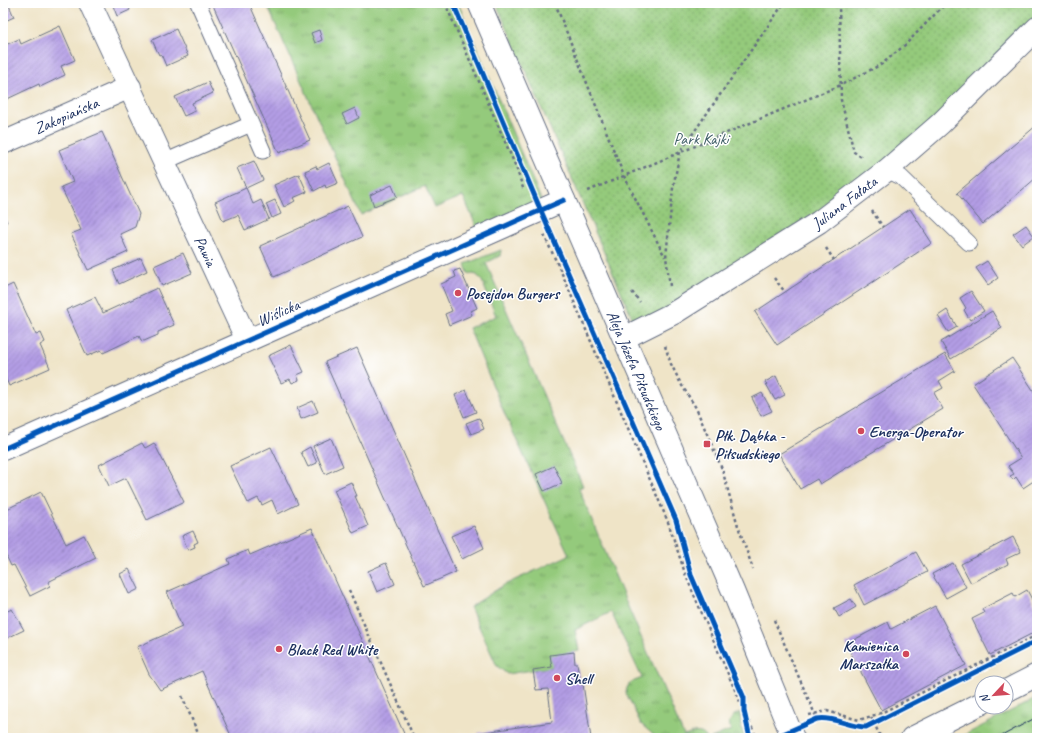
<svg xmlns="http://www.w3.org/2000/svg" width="1040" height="741" viewBox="0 0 1040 741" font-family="Caveat,sans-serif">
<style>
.grass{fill:url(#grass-tufts);stroke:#587c6c}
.park{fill:url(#park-dots);stroke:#587c6c}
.building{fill:url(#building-hatch)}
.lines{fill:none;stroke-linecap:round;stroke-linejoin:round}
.lane-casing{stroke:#656e83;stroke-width:17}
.street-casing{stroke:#656e83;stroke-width:24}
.secondary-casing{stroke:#656e83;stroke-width:24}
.path{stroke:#656e83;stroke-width:2.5;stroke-dasharray:3 3;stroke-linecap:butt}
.lane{stroke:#fff;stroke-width:15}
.street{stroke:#fff;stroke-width:22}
.secondary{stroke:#fff;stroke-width:22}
.tram{stroke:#1b2f5e;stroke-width:1}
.cycleway-casing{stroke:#fff;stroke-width:8}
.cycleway{stroke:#0057b8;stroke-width:5}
.poi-dot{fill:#d1495b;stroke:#fff;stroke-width:1.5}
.labels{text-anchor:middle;stroke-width:3;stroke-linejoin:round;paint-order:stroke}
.street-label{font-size:16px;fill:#1b2f5e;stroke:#fff}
.park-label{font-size:16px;fill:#3f5e67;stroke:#fff}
.poi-label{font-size:16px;font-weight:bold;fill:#1b2f5e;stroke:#fff;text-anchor:start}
</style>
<defs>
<pattern id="grass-tufts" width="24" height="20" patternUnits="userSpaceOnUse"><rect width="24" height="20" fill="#94ca7b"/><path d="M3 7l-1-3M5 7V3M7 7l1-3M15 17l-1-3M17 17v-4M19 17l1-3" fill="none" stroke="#78a468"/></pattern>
<pattern id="park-dots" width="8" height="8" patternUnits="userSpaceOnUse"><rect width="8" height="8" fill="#94ca7b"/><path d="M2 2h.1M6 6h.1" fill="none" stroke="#78a468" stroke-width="1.8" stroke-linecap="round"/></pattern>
<pattern id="building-hatch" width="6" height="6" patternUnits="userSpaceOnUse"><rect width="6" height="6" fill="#b39de5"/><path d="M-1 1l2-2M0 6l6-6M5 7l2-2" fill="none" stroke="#9180bd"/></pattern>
</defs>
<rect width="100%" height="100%" fill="#fff"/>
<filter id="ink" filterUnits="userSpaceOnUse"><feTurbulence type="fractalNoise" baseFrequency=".025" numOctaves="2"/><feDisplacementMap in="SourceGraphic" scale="8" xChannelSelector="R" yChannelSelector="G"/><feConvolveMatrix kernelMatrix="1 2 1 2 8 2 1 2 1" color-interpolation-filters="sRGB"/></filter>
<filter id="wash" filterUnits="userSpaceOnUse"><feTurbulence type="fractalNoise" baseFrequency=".012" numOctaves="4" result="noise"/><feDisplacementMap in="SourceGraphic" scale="16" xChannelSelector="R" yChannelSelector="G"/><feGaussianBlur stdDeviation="0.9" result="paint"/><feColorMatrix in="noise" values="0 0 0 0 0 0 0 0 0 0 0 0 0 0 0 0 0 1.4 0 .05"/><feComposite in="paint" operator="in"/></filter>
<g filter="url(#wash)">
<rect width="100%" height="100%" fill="#efe4c7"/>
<path class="grass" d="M266,3h192l87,206 -64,28 -18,-41 -28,12 -10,-22 -64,29z
M501,250l-1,6 -14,7 97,223 -4,3 50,120 55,127c10,-3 16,-7 23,2h-50l-16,-14 -15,-31c1,-12 8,-11 16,-15l-31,-66 -36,18 4,21 -5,1 -22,15 -45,7 -10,-8 -27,-59 34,-22 65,-30 -66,-145 -34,-82 27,-12 -14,-35 -5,-6 -9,-2 -3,-9z
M1037,697v41h-78l73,-38z
M740,712l1,15 4,11h-34l20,-8 -2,-7 4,-7z"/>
<path class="park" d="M496,3h541v25l-150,142 -249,161z"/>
<g id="blocks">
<path class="building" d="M3,3h5l6,14 -11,5z
M112,3h15l3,7 -13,6z
M212,3h37l61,137 -31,13z
M60,26l15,34 -14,6 4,9 -25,12 -1,-3 -36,17v-55l16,-7 2,5z
M176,29l12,27 -22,10 -5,-12 -2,1 -7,-15z
M319,30l3,10 -7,3 -4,-10z
M208,82l5,11 -21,10 3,8 -11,5 -9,-19z
M355,108l4,10 -12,6 -5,-10z
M1037,125v52l-54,47 -26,-31z
M102,132l37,82 -4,13 -15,7 8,18 -40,18 -17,-36 10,-4 -20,-43 12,-5 -14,-32z
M254,161l9,19 -17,8 -9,-20z
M329,163l9,20 -12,5 -1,-3 -11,6 -9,-20 11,-5 1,3z
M299,174l8,18 -14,6 2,3 -11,6 -10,-22z
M392,185l5,12 -23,9 -4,-11z
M246,188l7,16 8,-4 8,19 -24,11 -7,-15 -15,6 -8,-19z
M275,200l6,14 -9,4 -6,-14z
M348,206l14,31 -88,40 -14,-31z
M910,209l22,34 -155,102 -22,-33z
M3,214l4,8 -4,2z
M1026,225l8,11 -12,9 -9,-11z
M183,253l9,20 -30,13 -8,-20z
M141,258l6,13 -28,13 -6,-14z
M987,261l11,17 -10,7 -12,-17z
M460,269l17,39 -6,3 1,4 -23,10 -4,-11 7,-3 -11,-27 15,-7 -2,-6z
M13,284l23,51 5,-2 4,9 -5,3 10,23 -41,18 -6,-14v-83z
M157,288l17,37 -16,7v3l-14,6 -3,-1 -2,-4 -36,17 -2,-3 -14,6 -21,-46 29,-13 8,16z
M971,291l13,20 -14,9 -6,-10 2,-2 -6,-10z
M947,310l10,17 -9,5 -10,-16z
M992,311l10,17 -51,31 -10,-17z
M291,345l13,27 -7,3 2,5 -7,3 -2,-4 -9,4 -13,-27z
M357,348l99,224 -32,14 -99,-224z
M945,354l10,17 -16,10 4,7 -9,5 9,16 -123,75 -3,-5 -17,10 -21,-35z
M1012,358l25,38v86l-2,-2 -12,8 -7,-11 -3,3 -3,-4 4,-2 -6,-8 13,-8 -48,-74z
M776,376l9,19 -10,5 -10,-18z
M466,390l10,22 -12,5 -9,-22z
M762,393l10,18 -11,5 -9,-18z
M313,401l5,11 -17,7 -4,-11z
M479,418l5,11 -13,5 -5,-11z
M331,438l12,28 -18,8 -12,-28z
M142,443l3,5 9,-5 30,59 -37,18 -21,-42 -17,8 -10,-21z
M271,447l27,57 -20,10 -6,-14 -10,5 -4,-7 -10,5 -18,-37z
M310,447l7,16 -9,4 -7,-15z
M554,466l8,17 -18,8 -8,-17z
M351,482l6,14h-2l13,30 -15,7 -19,-43z
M41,492l25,52 18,-9 12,23 -48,24 2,4 -20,10 -16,-31 -3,1 -8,-17v-38z
M474,526l10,22 -22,11 -11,-23z
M312,528l94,210h-174l-30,-67 -42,19 -11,-16 -12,-27 45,-20 -15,-35 63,-28 -2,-5 20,-9 2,5z
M193,531l5,11 -4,2 1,3 -7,3 -6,-14z
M1013,537l8,15 -15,7 2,5 -37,19 -10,-19z
M916,552l11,20 -63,33 -10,-20z
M386,563l9,21 -18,8 -9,-21z
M953,563l13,24 -20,11 -14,-24z
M129,569l10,20 -10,5 -9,-20z
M1027,590l10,19v22l-47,24 -18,-36 12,-6 -2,-4 31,-16 2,4z
M851,599l5,8 -17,10 -5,-9z
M935,606l31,59 -85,45 -35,-66 42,-22 3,7z
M12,609l12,21 -21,10v-27z
M574,652l1,12h2l3,20h3l8,54h-112l-1,-5 74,-11 -4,-33 -12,1 -3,-20 19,-3 -2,-12z"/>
</g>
</g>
<g filter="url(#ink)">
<use href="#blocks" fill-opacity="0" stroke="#656e83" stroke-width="1"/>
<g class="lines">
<defs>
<path id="lane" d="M198,3l65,148
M164,162l87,-38
M887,170l14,7 68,66"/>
<path id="street" d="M90,3l157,337
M3,143l127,-56
M624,338l50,-25 145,-91 68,-52 53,-46 97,-96
M3,449l561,-249"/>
<path id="secondary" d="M479,3l254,588 60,147
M1006,691l31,-16
M912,738l70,-35"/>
</defs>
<use href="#lane" class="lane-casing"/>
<use href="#street" class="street-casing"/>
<use href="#secondary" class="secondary-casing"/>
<path class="path" d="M445,3l71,164 8,24
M555,3l69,173 41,81
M839,3l2,97 13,52 9,6
M588,191l253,-106 41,-21 23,-19 41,-42
M872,211l11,16
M544,235l19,41 105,246 18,54 58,135 12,25 -2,2
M826,248l8,12
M774,278l11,14
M670,286l-4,-29 7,-69 7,-36 104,-149
M632,292l8,10
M665,346l6,18 10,20 15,24 26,61 16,57 15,43
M349,590l65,148
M774,620l43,99
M182,696l18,42
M809,715l18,-4 32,9 22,-7 156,-78
M871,717l10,21"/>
<use href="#lane" class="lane"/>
<use href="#street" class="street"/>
<use href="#secondary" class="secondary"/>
<path class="tram" d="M998,738l39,-21
M1032,738l5,-3"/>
<defs>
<path id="cycleway" d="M453,3l88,208 135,309 15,55 53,123v13l6,27
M3,449l561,-249
M774,738l43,-19c16,-3 32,8 49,8l171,-86"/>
</defs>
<use href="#cycleway" class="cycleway-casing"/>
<use href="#cycleway" class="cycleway"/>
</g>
</g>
<g class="poi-dot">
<circle cx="458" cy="293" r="4"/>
<circle cx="861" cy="431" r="4"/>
<rect x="703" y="440" width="8" height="8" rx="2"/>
<circle cx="279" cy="649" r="4"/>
<circle cx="906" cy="654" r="4"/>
<circle cx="557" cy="678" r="4"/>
</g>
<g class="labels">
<g class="street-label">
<text transform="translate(66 115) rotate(-24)" y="6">Zakopiańska</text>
<text transform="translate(844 202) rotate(-37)" y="6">Juliana Fałata</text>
<text transform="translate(206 251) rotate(65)" y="6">Pawia</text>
<text transform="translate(278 312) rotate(-24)" y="6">Wiślicka</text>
<text transform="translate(637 370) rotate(67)" y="6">Aleja Józefa Piłsudskiego</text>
</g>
<g class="park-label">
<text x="701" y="144">Park Kajki</text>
</g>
<g class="poi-label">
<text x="466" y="299">Posejdon Burgers</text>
<text x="869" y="437">Energa-Operator</text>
<text x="715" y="441">Płk. Dąbka -<tspan x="715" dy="18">Piłsudskiego</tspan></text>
<text x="898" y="651" text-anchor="end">Kamienica<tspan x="898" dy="18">Marszałka</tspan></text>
<text x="287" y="655">Black Red White</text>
<text x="565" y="684">Shell</text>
</g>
</g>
<rect width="1040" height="741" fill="none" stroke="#fff" stroke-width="16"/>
<g transform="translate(994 695) rotate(244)"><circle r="19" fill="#ffffff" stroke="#a4acbf"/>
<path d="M0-3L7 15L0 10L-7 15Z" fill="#d1495b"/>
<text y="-6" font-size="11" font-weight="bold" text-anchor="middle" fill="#1b2f5e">N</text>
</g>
</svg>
